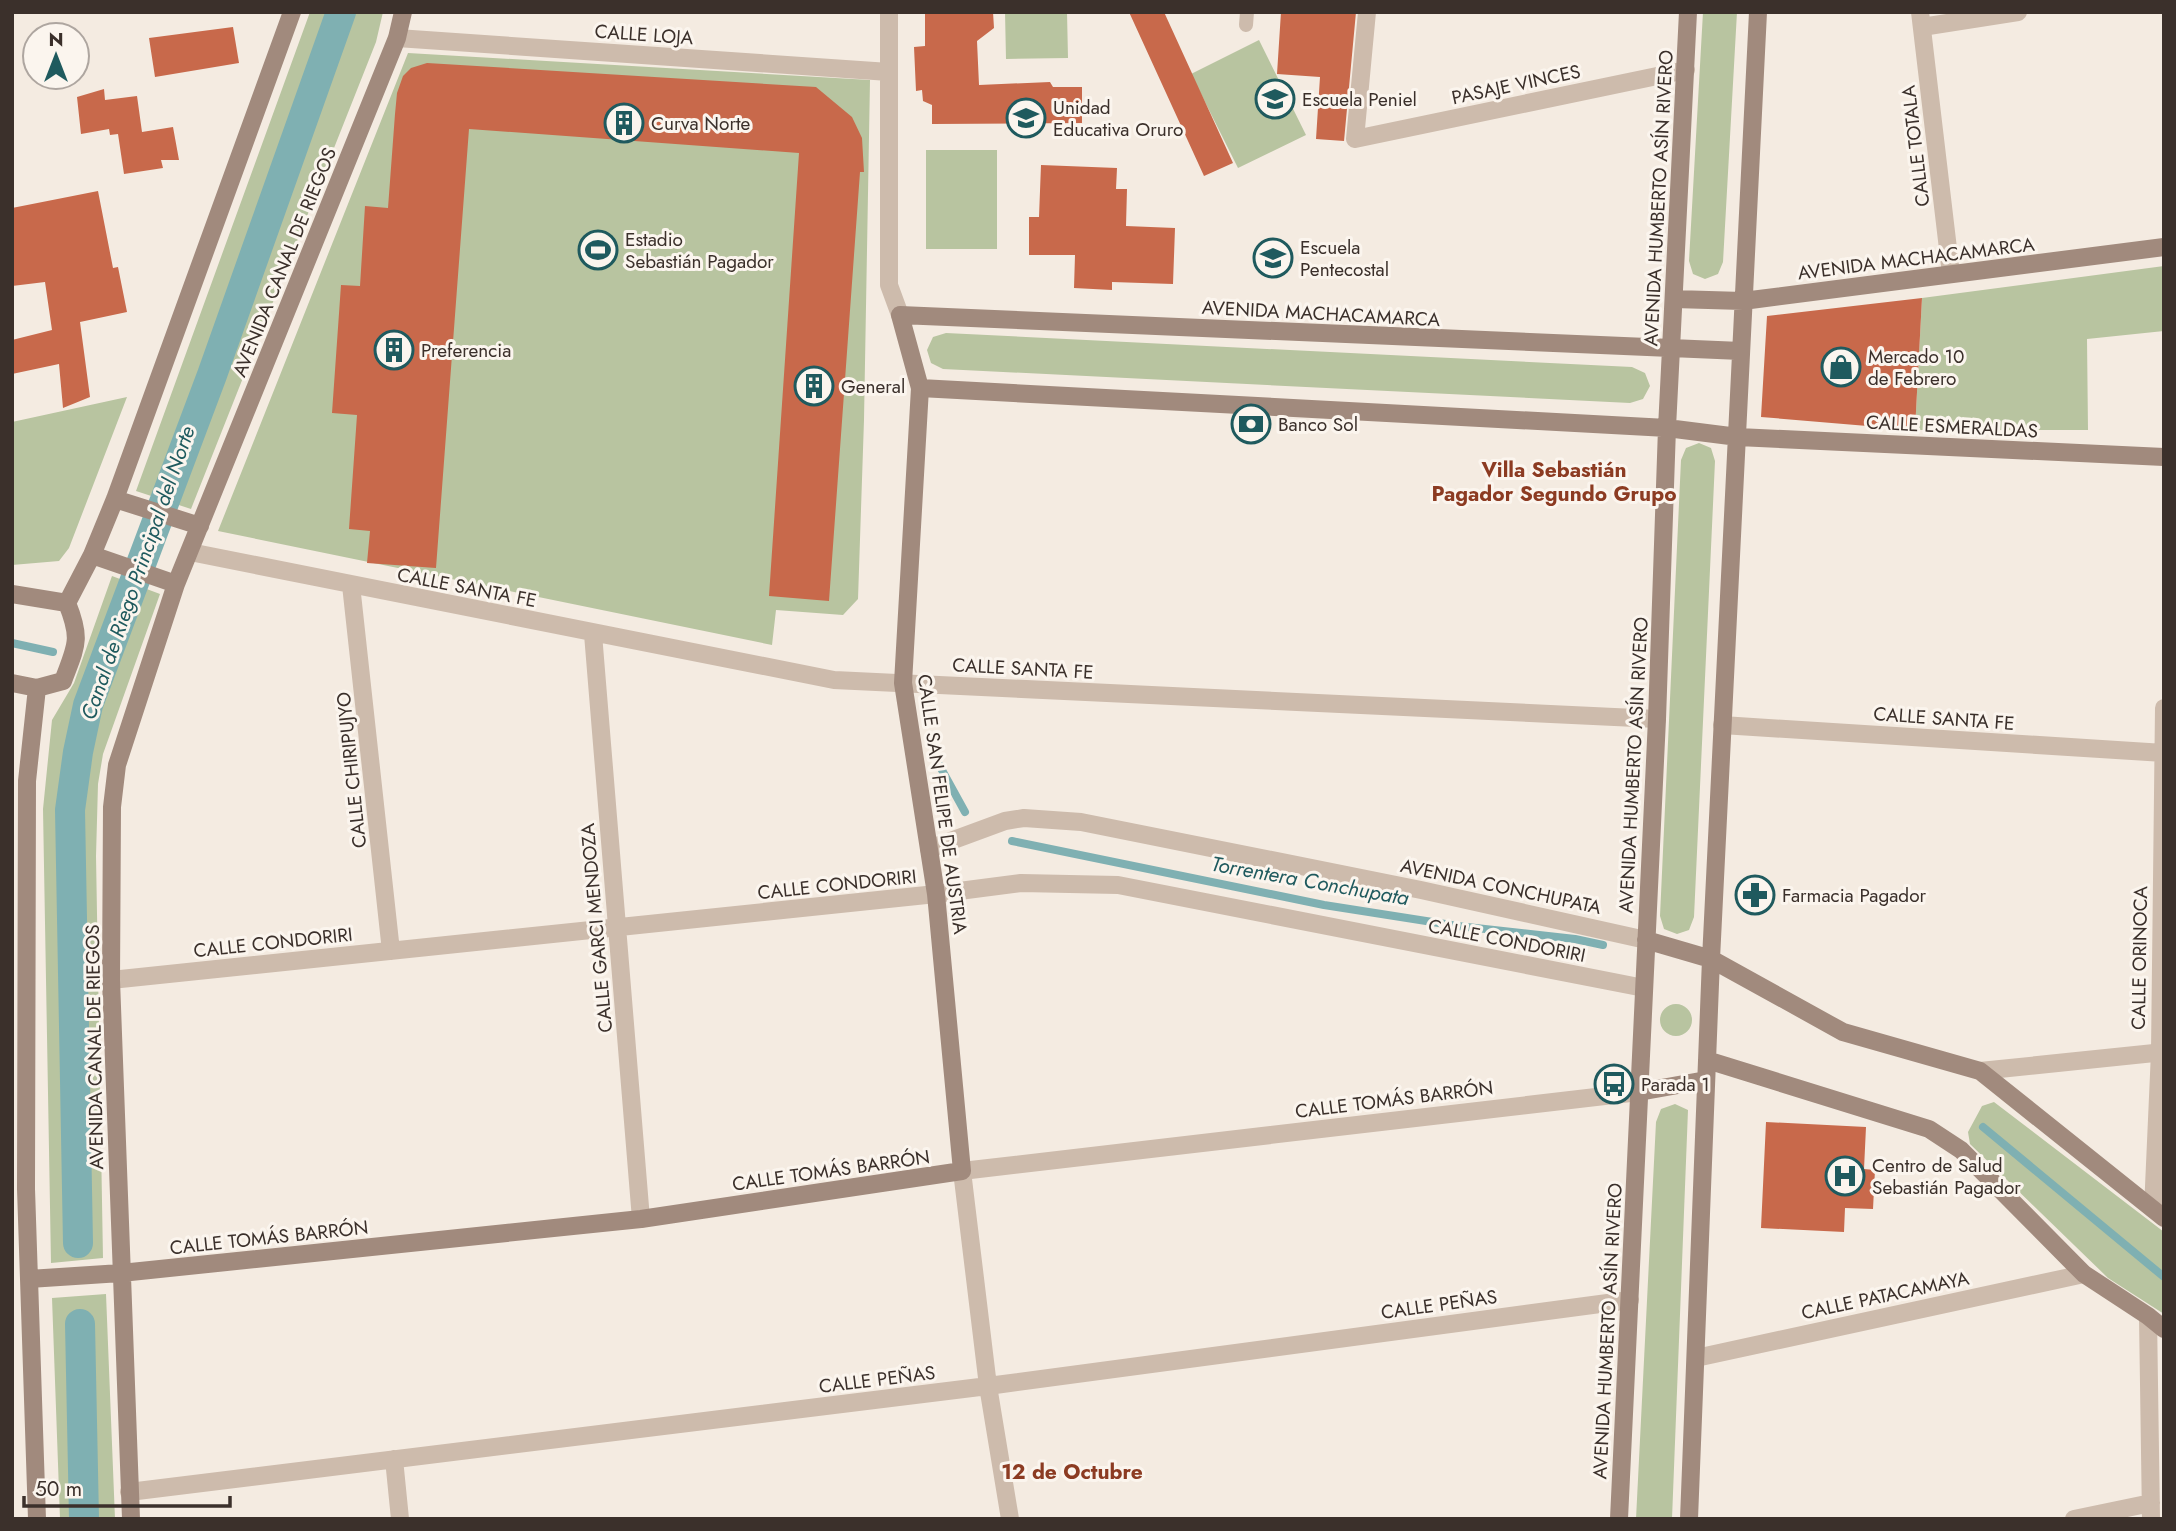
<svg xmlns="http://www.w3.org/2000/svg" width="2176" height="1531" viewBox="0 0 2176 1531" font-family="Jost,sans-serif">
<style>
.green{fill:#b8c4a0}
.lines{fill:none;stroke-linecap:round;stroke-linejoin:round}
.stream{stroke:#7fb0b2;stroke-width:8}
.canal{stroke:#7fb0b2;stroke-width:30}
.building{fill:#c8694b}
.lane{stroke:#cdbbac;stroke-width:14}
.street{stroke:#cdbbac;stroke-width:18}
.secondary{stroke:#a18a7d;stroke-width:18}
.labels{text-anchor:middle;stroke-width:6;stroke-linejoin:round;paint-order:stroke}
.street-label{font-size:19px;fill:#3b302b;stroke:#fbf5ee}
.poi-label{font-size:19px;fill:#3b302b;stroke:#fbf5ee;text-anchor:start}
.neighbourhood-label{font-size:21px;font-weight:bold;fill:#8c3b22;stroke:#fbf5ee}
.water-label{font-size:21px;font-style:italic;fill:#1f5a5e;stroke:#fbf5ee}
</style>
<rect width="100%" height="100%" fill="#f4ebe1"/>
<path class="green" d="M310,12h73l-7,30 -185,467 -55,-18z
M1005,12h62l1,46 -62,1z
M1703,12h34l-14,250 -5,12 -13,5 -12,-5 -4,-13z
M1259,40l47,95 -68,33 -47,-94z
M408,53l462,27 -6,340 -6,179 -15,16 -67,-5 -4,35 -554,-114z
M926,150h71v99h-71z
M2164,266v65l-77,8 1,91h-173l7,-132z
M946,333l686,34 13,6 5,13 -7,13 -13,4 -687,-34 -12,-6 -4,-13 6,-13z
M127,397l-58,151 -10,13 -47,4v-143z
M1699,443l12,5 4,13 -21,456 -5,13 -12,4 -13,-5 -4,-13 21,-456 5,-12z
M112,576l48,18 -57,160 -5,30 -2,72 7,402 -52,5 -8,-454 9,-89 22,-37z
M1660 1020a16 16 0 1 1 32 0a16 16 0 1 1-32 0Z
M1994,1102l170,130v82l-56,-36 -138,-134 -2,-12 14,-26z
M1675,1104l13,6 -16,409h-36l20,-397 5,-13z
M106,1294l9,225h-55l-8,-221z"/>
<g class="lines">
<path class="stream" d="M12,643l41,9
M937,761l28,51
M1012,841l312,64 134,21 117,13 28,6
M1983,1127l181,150"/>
<path class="canal" d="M78,1243l-8,-433 8,-58 10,-47 124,-330 129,-363
M80,1324l4,195"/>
</g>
<path class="building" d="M925,12h68l1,16 -17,13 2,44 71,-3 3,5h29v36l-150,1v-19l-9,-4 -1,-11 -6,1 -2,-44 11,-1z
M1129,12h35l69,151 -29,13z
M1281,12h75l-12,129 -28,-2 4,-62 -43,-3z
M233,27l6,36 -84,14 -6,-39z
M427,63l389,24 36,30 10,21 2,34h-4l-31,429 -60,-5 30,-443 -330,-24 -33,439 -69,-5 3,-32 -21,-2 8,-114 -25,-2 9,-128 19,1 5,-80 23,2 7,-94 2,-21 6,-17 8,-8z
M104,89l1,11 32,-4 5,36 31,-5 6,33h-18l2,8 -39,6 -6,-40 -8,1 -1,-6 -28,5 -4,-37z
M1041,165l76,3 -1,21h11l-1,37 49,2 -2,56 -61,-2v8l-38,-2 1,-33h-46v-38h10z
M98,191l15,77 5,-1 9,45 -47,10 10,75 -27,11 -4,-44 -47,10v-34l40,-10 -7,-48 -33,4v-78z
M1922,298l-7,132 -154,-13 6,-101z
M1766,1122l100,5 -2,42 11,1 -2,39 -28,-1 -1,24 -83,-4z"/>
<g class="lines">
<path class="lane" d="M1246,25l1,-13"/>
<path class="street" d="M889,12v273l11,30
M1367,12l-12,127 331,-69
M1920,12l31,262
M1922,27l96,-15
M397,38l492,34
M190,552l644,128 823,39
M351,585l40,366
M593,634l48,585
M1722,725l442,28
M929,849l76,-28 19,-3 57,4 340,68 225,50
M111,980l825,-86 85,-11 97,2 526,103
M1980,1071l184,-19
M2153,1209l7,-157 4,-344
M2148,1316l3,203
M1696,1358l388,-84
M394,1459l6,60
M129,1492l859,-106 642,-86
M1010,1519l-22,-133 -26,-215 677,-79
M2074,1519l77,-16"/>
<path class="secondary" d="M1674,299l69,2 421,-54
M920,388l747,40 71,9 426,20
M115,499l85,27
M92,555l84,29
M12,594l55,9
M12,683l25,5 26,-7c13,-35 19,-41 4,-78l25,-48 23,-56 177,-487
M37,688l-10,93 -1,408 11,330
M1646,940l65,19 132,73 137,39 184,147
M1707,1060l222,69 32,21 123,124 64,42 16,13
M1639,1092l67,-12
M29,1279l92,-6 520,-54 321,-48 -26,-277 -33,-211 17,-295 -20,-73 841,36
M131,1519l-20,-539 1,-173 5,-42 59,-181 221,-546 6,-26
M1619,1519l38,-800 10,-291 21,-416
M1689,1519l22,-560 47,-947"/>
</g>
<defs>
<symbol id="school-ring" viewBox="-11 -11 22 22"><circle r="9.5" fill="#fbf5ee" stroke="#1f5a5e" stroke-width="1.5"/><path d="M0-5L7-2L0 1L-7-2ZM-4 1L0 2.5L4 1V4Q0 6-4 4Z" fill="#1f5a5e"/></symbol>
<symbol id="building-ring" viewBox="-11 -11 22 22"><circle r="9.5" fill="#fbf5ee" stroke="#1f5a5e" stroke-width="1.5"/><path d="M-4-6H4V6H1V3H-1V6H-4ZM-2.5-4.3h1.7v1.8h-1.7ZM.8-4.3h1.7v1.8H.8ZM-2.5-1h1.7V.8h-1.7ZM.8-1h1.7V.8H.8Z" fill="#1f5a5e"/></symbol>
<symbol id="stadium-ring" viewBox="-11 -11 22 22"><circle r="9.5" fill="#fbf5ee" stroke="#1f5a5e" stroke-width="1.5"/><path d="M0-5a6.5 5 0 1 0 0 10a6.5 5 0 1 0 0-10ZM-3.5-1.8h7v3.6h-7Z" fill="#1f5a5e"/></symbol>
<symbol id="shop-ring" viewBox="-11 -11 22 22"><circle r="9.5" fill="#fbf5ee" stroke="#1f5a5e" stroke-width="1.5"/><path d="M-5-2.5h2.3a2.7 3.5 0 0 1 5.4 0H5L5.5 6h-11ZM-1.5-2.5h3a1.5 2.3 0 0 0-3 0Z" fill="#1f5a5e"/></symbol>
<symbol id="bank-ring" viewBox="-11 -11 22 22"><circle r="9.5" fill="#fbf5ee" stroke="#1f5a5e" stroke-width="1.5"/><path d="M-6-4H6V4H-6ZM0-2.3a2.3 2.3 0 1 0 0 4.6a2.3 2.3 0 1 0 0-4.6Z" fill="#1f5a5e"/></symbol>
<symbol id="pharmacy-ring" viewBox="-11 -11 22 22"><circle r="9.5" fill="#fbf5ee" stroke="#1f5a5e" stroke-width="1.5"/><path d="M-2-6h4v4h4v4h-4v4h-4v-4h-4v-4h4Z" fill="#1f5a5e"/></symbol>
<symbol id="bus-ring" viewBox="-11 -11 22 22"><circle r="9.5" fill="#fbf5ee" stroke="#1f5a5e" stroke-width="1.5"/><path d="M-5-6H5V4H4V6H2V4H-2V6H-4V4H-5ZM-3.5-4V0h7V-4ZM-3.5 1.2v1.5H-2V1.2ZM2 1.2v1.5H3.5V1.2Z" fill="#1f5a5e"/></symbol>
<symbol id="hospital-ring" viewBox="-11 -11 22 22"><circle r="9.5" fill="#fbf5ee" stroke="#1f5a5e" stroke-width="1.5"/><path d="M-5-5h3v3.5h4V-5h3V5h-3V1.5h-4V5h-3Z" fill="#1f5a5e"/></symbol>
</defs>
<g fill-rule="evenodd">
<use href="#school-ring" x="1253" y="77" width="44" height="44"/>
<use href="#school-ring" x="1004" y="96" width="44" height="44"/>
<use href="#building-ring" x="602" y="101" width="44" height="44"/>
<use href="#stadium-ring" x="576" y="228" width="44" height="44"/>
<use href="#school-ring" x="1251" y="236" width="44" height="44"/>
<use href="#building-ring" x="372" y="328" width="44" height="44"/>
<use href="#shop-ring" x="1819" y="345" width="44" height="44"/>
<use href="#building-ring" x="792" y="364" width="44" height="44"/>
<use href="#bank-ring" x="1229" y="402" width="44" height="44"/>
<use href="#pharmacy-ring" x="1733" y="873" width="44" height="44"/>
<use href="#bus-ring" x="1592" y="1062" width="44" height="44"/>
<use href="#hospital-ring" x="1823" y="1154" width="44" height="44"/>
</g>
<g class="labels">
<g class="street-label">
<text transform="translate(644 34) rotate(4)" y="7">CALLE LOJA</text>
<text transform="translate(1516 84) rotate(-12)" y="7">PASAJE VINCES</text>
<text transform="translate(1915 146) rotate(-97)" y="7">CALLE TOTALA</text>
<text transform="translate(1658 198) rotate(-87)" y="7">AVENIDA HUMBERTO ASÍN RIVERO</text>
<text transform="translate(1916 258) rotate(-7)" y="7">AVENIDA MACHACAMARCA</text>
<text transform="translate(284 262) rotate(-68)" y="7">AVENIDA CANAL DE RIEGOS</text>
<text transform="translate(1321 313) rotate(3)" y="7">AVENIDA MACHACAMARCA</text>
<text transform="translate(1952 426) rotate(3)" y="7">CALLE ESMERALDAS</text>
<text transform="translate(467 587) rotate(11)" y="7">CALLE SANTA FE</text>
<text transform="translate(1023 668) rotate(3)" y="7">CALLE SANTA FE</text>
<text transform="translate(1944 718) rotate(4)" y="7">CALLE SANTA FE</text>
<text transform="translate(1633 765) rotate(-87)" y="7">AVENIDA HUMBERTO ASÍN RIVERO</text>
<text transform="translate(351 770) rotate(-96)" y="7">CALLE CHIRIPUJYO</text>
<text transform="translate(943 804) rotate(82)" y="7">CALLE SAN FELIPE DE AUSTRIA</text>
<text transform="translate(837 884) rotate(-6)" y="7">CALLE CONDORIRI</text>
<text transform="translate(1501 886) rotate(12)" y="7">AVENIDA CONCHUPATA</text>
<text transform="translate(596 928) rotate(-95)" y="7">CALLE GARCI MENDOZA</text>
<text transform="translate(1507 940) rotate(11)" y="7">CALLE CONDORIRI</text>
<text transform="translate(273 942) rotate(-6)" y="7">CALLE CONDORIRI</text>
<text transform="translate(2139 958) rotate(-89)" y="7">CALLE ORINOCA</text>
<text transform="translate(94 1047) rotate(-91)" y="7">AVENIDA CANAL DE RIEGOS</text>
<text transform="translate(1394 1099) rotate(-7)" y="7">CALLE TOMÁS BARRÓN</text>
<text transform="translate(831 1170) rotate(-8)" y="7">CALLE TOMÁS BARRÓN</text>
<text transform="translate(269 1237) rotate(-6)" y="7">CALLE TOMÁS BARRÓN</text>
<text transform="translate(1885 1295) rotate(-12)" y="7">CALLE PATACAMAYA</text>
<text transform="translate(1439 1304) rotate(-8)" y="7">CALLE PEÑAS</text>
<text transform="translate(1607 1331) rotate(-87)" y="7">AVENIDA HUMBERTO ASÍN RIVERO</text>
<text transform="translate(877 1379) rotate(-7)" y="7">CALLE PEÑAS</text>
</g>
<g class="poi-label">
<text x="1302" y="106">Escuela Peniel</text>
<text x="1053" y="114">Unidad<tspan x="1053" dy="22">Educativa Oruro</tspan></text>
<text x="651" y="130">Curva Norte</text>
<text x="625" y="246">Estadio<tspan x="625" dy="22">Sebastián Pagador</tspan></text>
<text x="1300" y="254">Escuela<tspan x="1300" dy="22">Pentecostal</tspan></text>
<text x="421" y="357">Preferencia</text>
<text x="1868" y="363">Mercado 10<tspan x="1868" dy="22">de Febrero</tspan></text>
<text x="841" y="393">General</text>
<text x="1278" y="431">Banco Sol</text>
<text x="1782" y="902">Farmacia Pagador</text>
<text x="1641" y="1091">Parada 1</text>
<text x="1872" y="1172">Centro de Salud<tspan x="1872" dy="22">Sebastián Pagador</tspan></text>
</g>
<g class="neighbourhood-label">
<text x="1554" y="477">Villa Sebastián<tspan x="1554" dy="24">Pagador Segundo Grupo</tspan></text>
<text x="1072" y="1479">12 de Octubre</text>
</g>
<g class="water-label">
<text transform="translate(138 573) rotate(-71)" y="7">Canal de Riego Principal del Norte</text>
<text transform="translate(1310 881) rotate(10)" y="7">Torrentera Conchupata</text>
</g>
</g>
<rect width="2176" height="1531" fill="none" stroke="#3b302b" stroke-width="28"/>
<g transform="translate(56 56)"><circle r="33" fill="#fbf5ee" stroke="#aea6a0" stroke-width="2"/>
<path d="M0-5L12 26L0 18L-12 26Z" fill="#1f5a5e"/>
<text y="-10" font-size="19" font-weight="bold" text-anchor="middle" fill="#3b302b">N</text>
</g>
<path d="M24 1496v10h206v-10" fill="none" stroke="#3b302b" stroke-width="3.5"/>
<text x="35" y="1496" font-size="21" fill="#3b302b" stroke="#fbf5ee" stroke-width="5" paint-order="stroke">50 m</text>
</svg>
